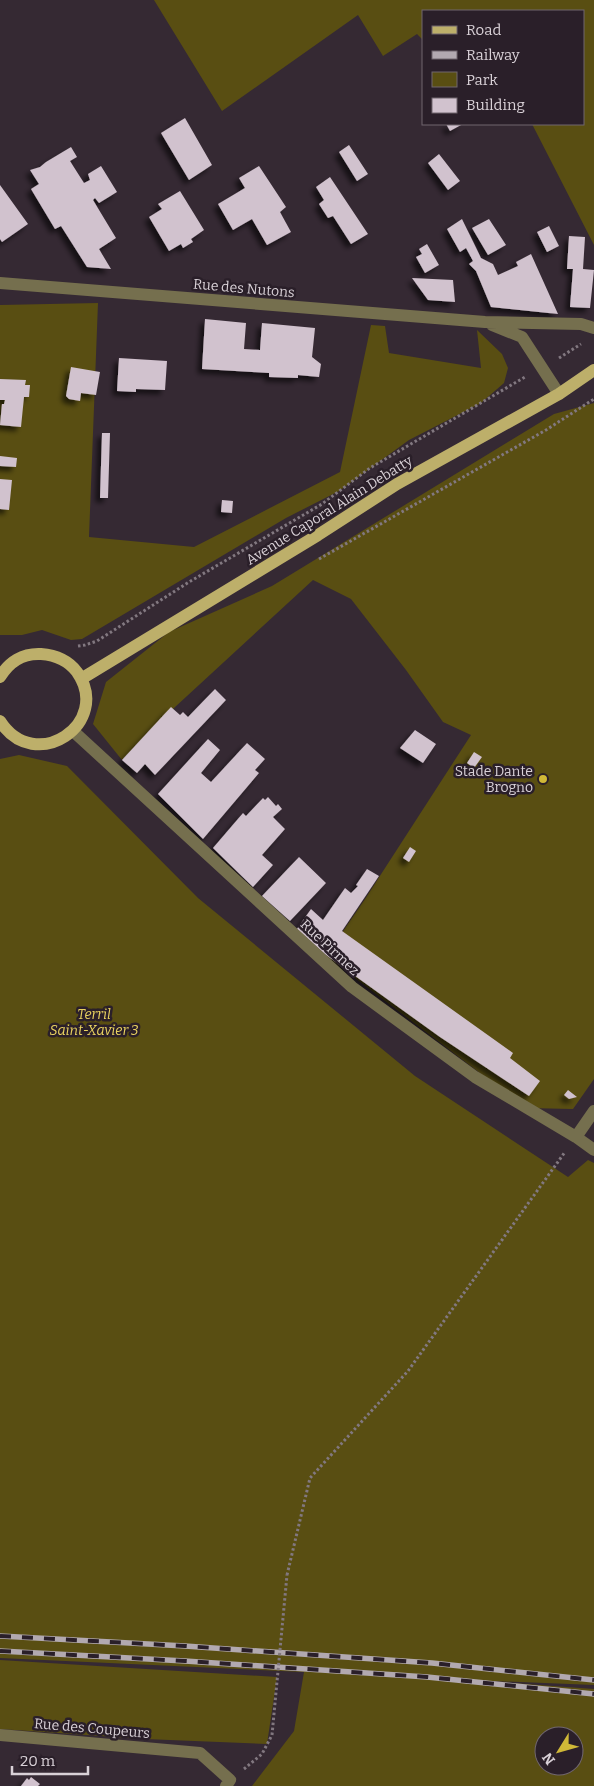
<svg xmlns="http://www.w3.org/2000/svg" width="594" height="1786" viewBox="0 0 594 1786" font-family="Bitter,serif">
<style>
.green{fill:#594e12;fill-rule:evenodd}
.building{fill:#d1c2ce;filter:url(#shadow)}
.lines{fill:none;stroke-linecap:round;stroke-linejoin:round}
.path{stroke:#827880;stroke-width:3;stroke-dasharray:2.5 2.5;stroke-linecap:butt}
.minor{stroke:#756f4e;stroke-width:12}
.major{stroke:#bdaf6a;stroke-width:12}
.rail-casing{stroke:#b2a9b0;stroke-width:5.5}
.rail{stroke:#2a1f29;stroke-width:4;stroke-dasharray:11;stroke-linecap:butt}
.path-bridge{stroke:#827880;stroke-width:3;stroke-dasharray:2.5 2.5;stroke-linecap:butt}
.poi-dot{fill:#d0b837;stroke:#2a1f29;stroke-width:2}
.labels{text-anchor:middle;stroke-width:5;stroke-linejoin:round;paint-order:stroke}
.street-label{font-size:14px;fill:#d9d1d7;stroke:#2a1f29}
.poi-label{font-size:14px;fill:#d9d1d7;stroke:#2a1f29;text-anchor:end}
.park-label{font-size:14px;font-style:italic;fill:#ead360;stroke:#2a1f29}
</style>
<defs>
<filter id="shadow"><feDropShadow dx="-4.5" dy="4.5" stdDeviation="2.5" flood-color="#0009"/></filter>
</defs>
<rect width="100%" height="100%" fill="#352933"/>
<path class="green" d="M154,0h440v245l-62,-121h51v-113h-160v29l-6,-6 -34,22 -25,-41 -136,96z
M98,303l-9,234 105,10 146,-75 31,-147 14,1 4,27 92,15 -4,-38 25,24 6,14 -4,15 -23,20 -72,37 -70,51 -53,27 -204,121 -11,1 -29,-10 -20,5h-22v-330z
M594,403v676l-21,30 -47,-1 -200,-152 39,-57 106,-164 -28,-13 -37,-52 -55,-71 -38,-19 -164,151 -27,29 -29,-36 13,-42 63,-50 103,-46 282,-172z
M19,755l48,11 131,132 217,178 153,101 20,-17 6,3v522l-126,-5 126,9v97h-342l42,-55 10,-59 -304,-14v-899zM544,1736h30v30h-30z
M0,1660l277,17 -10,67 -122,-5 -145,-10z"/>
<path class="building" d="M185,118l27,47 -23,15 -28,-47z
M446,124h17l-13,7z
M349,145l19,29 -11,7 -18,-29z
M71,147l6,10 -7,4 14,22 6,-3 -2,-6 13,-8 16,26 -18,11 -4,-5 -2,2 23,38 -17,11 12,20 -24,-2 -26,-41 -6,3 -24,-40 8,-5 -9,-14 10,-3 6,-5z
M439,154l21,27 -12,9 -20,-27z
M259,166l27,41 -6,5 11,20 -24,13 -15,-26 -19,11 -15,-26 27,-16 -6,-10z
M330,177l38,57 -17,10 -18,-28 -5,2 -9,-14 5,-4 -8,-13z
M0,185l28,39 -26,18 -2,-3z
M180,191l24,39 -13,9 2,3 -10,6 -2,-4 -12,7 -20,-34 13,-8 -4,-5z
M462,219l19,39 12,6 5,11 20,-9 -2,-4 15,-8 27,60 -67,-7 -15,-36 -7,-7 4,-3 -7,-13 -6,4 -13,-23z
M489,219l17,26 -18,10 -16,-27z
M549,226l10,20 -12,6 -10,-20z
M569,236l16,1 -2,32 11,1 -4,38 -20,-1 3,-38h-6z
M427,244l12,21 -14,8 -9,-16 6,-3 -3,-5z
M412,278l41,2 2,22 -27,-2z
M205,319l41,4 -2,26 16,1 2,-27 53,5 -3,29 9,7 -2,13 -21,-2v3l-29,-1v-4l-67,-4z
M119,358l48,3 -2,29 -29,-1v3l-19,-1z
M71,367l29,5 -4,23 -15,-2 -1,8 -11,-2 -3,-3z
M0,379l26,1 -1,5h5l-1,12h-5l-3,30 -21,-2 2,-21h2l1,-4h-5z
M102,433h8l-2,65h-8z
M0,456l17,2 -1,9 -16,-1z
M0,479l12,1 -3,30 -9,-1z
M222,500l11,1 -1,12 -11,-1z
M215,689l11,11 -71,75 -10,-11 -8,9 -15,-13 49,-53 9,8 3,-3 5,5z
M415,730l21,14 -13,19 -23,-15z
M208,739l12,11 -19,23 10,9 36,-39 18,16 -10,11 4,3 -56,66 -45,-45z
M474,752l8,5 -8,11 -7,-5z
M268,797l8,9 2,-2 4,5 -9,8 12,12 -23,26 11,10 -20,22 -40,-39 30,-35 3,3 17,-18 2,2z
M410,847l6,4 -7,11 -6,-4z
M299,857l27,26 -36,38 -28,-25z
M367,869l12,7 -37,55 171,122 -3,5 30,23 -11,15 -89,-59 -114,-82 -29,-26 14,-20 12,11 22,-32 6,5 7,-7 -2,-1z
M568,1090l9,7 -8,2 -5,-4z
M31,1777l9,7 -2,2h-17l6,-8 2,2z"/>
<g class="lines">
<path class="path" d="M559,358l22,-14
M319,559l227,-129 48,-31
M78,646l7,-1 12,-4 92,-59 133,-78 48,-36 155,-91
M287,1575l23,-97 98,-107 157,-219
M244,1769l18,-15 10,-19"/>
<path class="minor" d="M0,283l485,39 96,2 13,4
M492,325l30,12 37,57
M73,731l279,256 123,90 101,60 18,13
M576,1137l18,-26
M0,1735l200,18 30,27 -4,6"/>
<path class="major" d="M0,677c9,-15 23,-24 41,-23 13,1 27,6 36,18 36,51 -42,104 -77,49
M81,679l237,-144 79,-51 162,-90 35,-24"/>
<defs>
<path id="rail" d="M0,1636l185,10 247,17 162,17
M0,1651l185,10 242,16 167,17"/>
</defs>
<use href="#rail" class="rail-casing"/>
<use href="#rail" class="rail"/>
<path class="path-bridge" d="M272,1735l15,-160"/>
</g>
<circle class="poi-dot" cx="543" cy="779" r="5"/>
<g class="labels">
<g class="street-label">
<text transform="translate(244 288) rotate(5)" y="5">Rue des Nutons</text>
<text transform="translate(329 510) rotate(-32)" y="5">Avenue Caporal Alain Debatty</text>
<text transform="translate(330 947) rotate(43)" y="5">Rue Pirmez</text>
<text transform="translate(92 1728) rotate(5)" y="5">Rue des Coupeurs</text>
</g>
<g class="poi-label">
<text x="533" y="776">Stade Dante<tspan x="533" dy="16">Brogno</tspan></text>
</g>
<g class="park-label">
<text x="94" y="1019">Terril<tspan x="94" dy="16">Saint-Xavier 3</tspan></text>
</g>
</g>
<rect x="422" y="10" width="162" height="115" fill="#2a1f29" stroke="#70666f"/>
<rect x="432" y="26" width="25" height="8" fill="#bdaf6a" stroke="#70666f"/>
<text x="466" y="35" font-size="15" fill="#d9d1d7">Road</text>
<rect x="432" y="51" width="25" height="8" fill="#b2a9b0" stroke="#70666f"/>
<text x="466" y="60" font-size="15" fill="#d9d1d7">Railway</text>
<rect x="432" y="72" width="25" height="15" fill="#594e12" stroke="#70666f"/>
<text x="466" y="85" font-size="15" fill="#d9d1d7">Park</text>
<rect x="432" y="98" width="25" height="15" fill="#d1c2ce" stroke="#70666f"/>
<text x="466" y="110" font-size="15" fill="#d9d1d7">Building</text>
<g transform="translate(559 1751) rotate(233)"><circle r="24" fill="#2a1f29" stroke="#70666f"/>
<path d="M0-4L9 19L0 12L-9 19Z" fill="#d0b837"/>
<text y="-8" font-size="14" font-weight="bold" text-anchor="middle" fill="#d9d1d7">N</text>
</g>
<path d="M12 1766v8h76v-8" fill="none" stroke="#d9d1d7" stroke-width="2.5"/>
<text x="20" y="1766" font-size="15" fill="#d9d1d7" stroke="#2a1f29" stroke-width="4" paint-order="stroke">20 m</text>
</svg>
